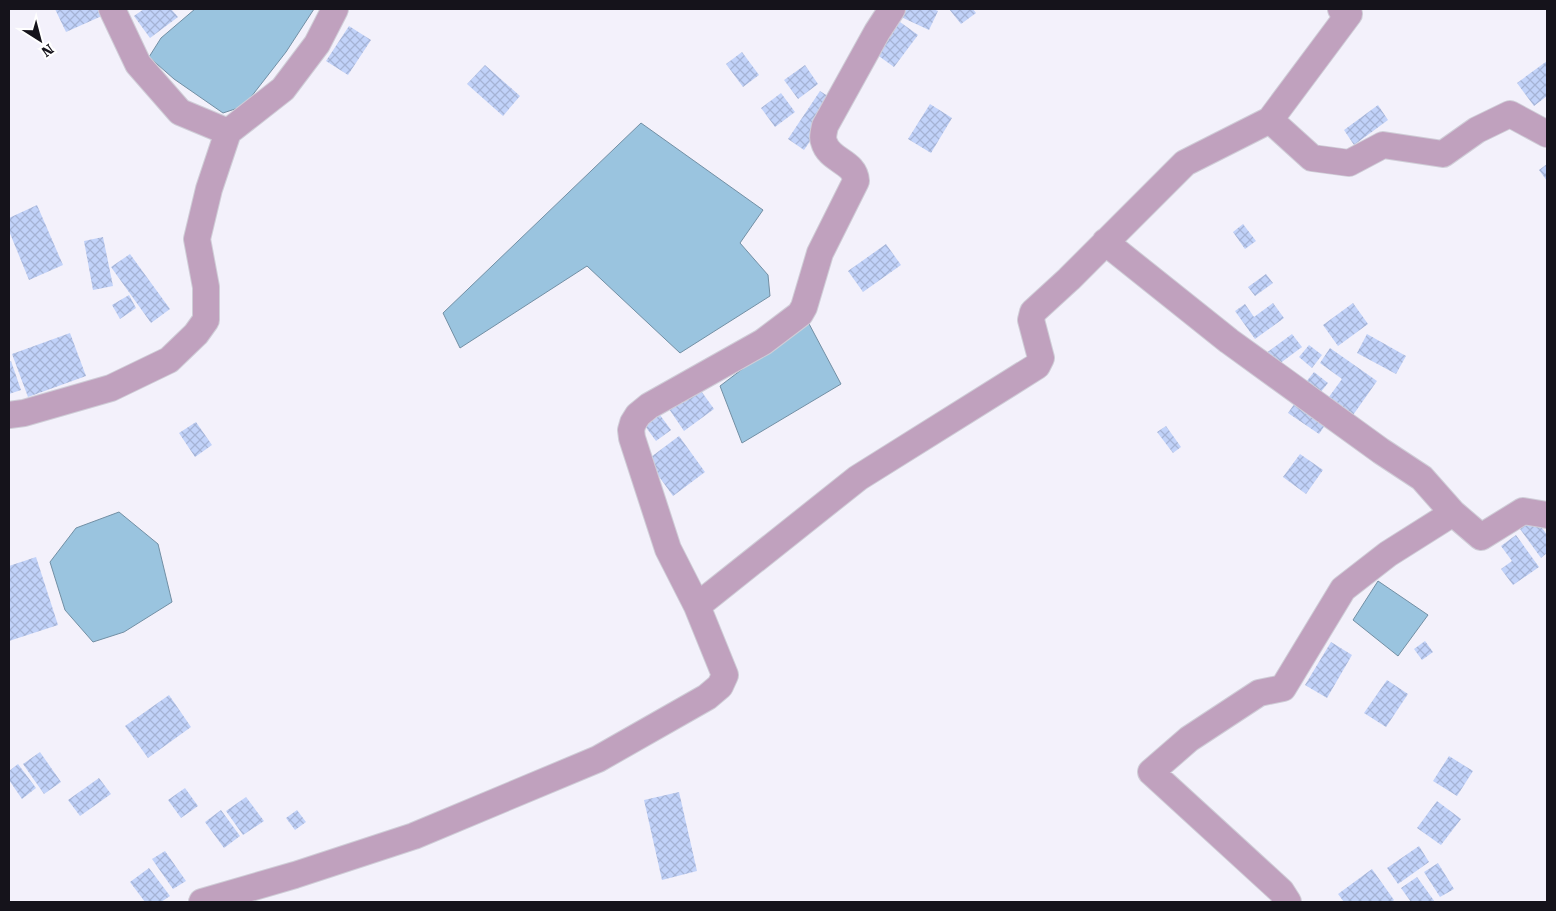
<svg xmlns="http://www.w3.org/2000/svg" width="1556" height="911" viewBox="0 0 1556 911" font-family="'Roboto Serif',serif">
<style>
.water{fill:#9ac4df;stroke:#728fa4}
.building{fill:url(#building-cross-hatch)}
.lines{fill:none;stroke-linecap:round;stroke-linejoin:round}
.minor-casing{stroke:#cfcdd7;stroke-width:28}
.minor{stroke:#c0a1be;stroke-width:26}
</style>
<defs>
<pattern id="building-cross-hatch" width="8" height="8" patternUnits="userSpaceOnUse" patternTransform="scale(1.25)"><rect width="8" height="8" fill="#c1d2f9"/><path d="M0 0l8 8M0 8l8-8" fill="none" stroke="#a5b3d5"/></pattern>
</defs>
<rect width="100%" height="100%" fill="#f3f1fb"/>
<path class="water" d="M195,9h119l-28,43 -42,54 -21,7 -49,-34 -25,-22 12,-19z
M641,123l122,87 -23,33 28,32 2,21 -90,57 -93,-87 -127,82 -17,-35z
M807,320l34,64 -99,59 -22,-57z
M119,512l39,32 14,58 -48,30 -31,10 -28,-32 -15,-48 26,-34z
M1378,581l50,34 -30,41 -45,-36z"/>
<path class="building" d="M55,9h46l3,6 -38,17z
M144,9h27l7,8 -28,21 -16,-22z
M902,9h31l5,2 -9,19 -30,-14z
M949,9h24l3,4 -15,11z
M900,22l18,13 -24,32 -18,-13z
M349,26l22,14 -23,35 -22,-14z
M742,52l17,23 -16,12 -17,-23z
M1547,61v35l-13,10 -17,-23z
M485,65l35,31 -17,20 -36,-32z
M805,65l13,19 -20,15 -14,-19z
M820,91l17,11 -33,48 -16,-11z
M781,93l14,19 -20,15 -14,-19z
M930,104l22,14 -21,35 -23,-14z
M1378,105l10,15 -34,25 -10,-15z
M1547,164v17l-8,-11z
M37,205l26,60 -34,15 -20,-49v-13z
M1243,224l13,17 -11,8 -12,-17z
M103,237l10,49 -20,4 -9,-49z
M886,244l15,21 -38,27 -15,-21z
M130,254l40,55 -19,14 -40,-56z
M1266,274l7,9 -18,13 -7,-9z
M129,295l7,13 -16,11 -8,-14z
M1273,303l11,15 -29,21 -20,-28 10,-7 9,13z
M1353,303l15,21 -30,22 -15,-21z
M70,333l16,43 -58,21 -16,-43z
M1292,334l10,13 -27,20 -10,-13z
M1367,334l39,22 -10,18 -39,-21z
M1309,345l13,10 -10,13 -13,-11z
M1330,348l47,33 -26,37 -25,-17 16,-22 -22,-16z
M11,361l10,29 -12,4v-32z
M1314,372l14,11 -12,15 -14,-11z
M699,388l15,21 -30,22 -15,-22z
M1299,397l31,21 -11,16 -31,-21z
M660,415l11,15 -15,11 -11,-15z
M196,422l16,23 -17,12 -16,-24z
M1166,426l15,21 -8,6 -16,-21z
M679,436l26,36 -32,24 -26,-36z
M1300,454l23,16 -17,24 -23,-17z
M1535,518l12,17v18l-6,5 -21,-29z
M1516,535l23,32 -26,18 -12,-16 11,-8 -11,-15z
M36,557l22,68 -49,16v-75z
M1425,641l8,11 -11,8 -8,-11z
M1331,642l21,13 -25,43 -22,-13z
M1387,680l21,14 -22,33 -22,-14z
M169,695l22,32 -43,31 -23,-32z
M40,752l21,30 -17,12 -21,-30z
M1449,756l24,15 -16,25 -24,-15z
M18,764l18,24 -14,11 -13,-19v-9z
M99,778l12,16 -31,22 -12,-16z
M185,788l13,18 -17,12 -13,-18z
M679,792l18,79 -35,9 -18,-80z
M246,797l18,24 -21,14 -17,-24z
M1437,801l24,18 -20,26 -24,-17z
M221,810l19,26 -16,12 -19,-26z
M297,810l9,12 -11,8 -9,-12z
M1419,846l10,16 -31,22 -11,-16z
M165,851l21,30 -13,8 -21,-30z
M1438,863l16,26 -14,8 -16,-25z
M149,868l21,28 -9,6h-16l-15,-20z
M1372,869l22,31 -2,2h-48l-6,-8z
M1417,877l18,25h-24l-10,-14z"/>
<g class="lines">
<defs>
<path id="minor" d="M112,9l26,55 42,48 48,20 55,-43 34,-45 18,-35
M1270,120l42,38 37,5 34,-18 60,9 34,-24 33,-16 37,20
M1105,242l124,99 152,110 41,27 31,35 -65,41 -45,35 -60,99 -24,5 -70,46 -38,33 130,119 7,11
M9,415l15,-2 87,-25 58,-28 27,-26 10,-14v-33l-9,-48 12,-50 19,-57
M1453,513l28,24 42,-26 24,4
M697,606l161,-128 179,-112 4,-8 -10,-38 2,-8 36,-33 116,-116 85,-43 79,-106 -8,-5
M202,902l93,-27 119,-39 184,-77 109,-62 13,-11 5,-11 -28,-69 -29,-57 -36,-111 -1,-8 2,-7 5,-8 11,-9 114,-64 37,-28 4,-7 16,-54 36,-72c-1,-20 -27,-20 -32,-39 -2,-4 0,-11 1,-16l52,-94 15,-23"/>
</defs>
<use href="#minor" class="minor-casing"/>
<use href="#minor" class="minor"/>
</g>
<rect width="1556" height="911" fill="none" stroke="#15131b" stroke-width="20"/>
<g transform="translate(40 40) rotate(144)" stroke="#ffffff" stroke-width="4" paint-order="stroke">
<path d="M0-4L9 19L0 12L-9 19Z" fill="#15131b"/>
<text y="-8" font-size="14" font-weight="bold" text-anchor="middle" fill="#15131b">N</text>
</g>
</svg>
